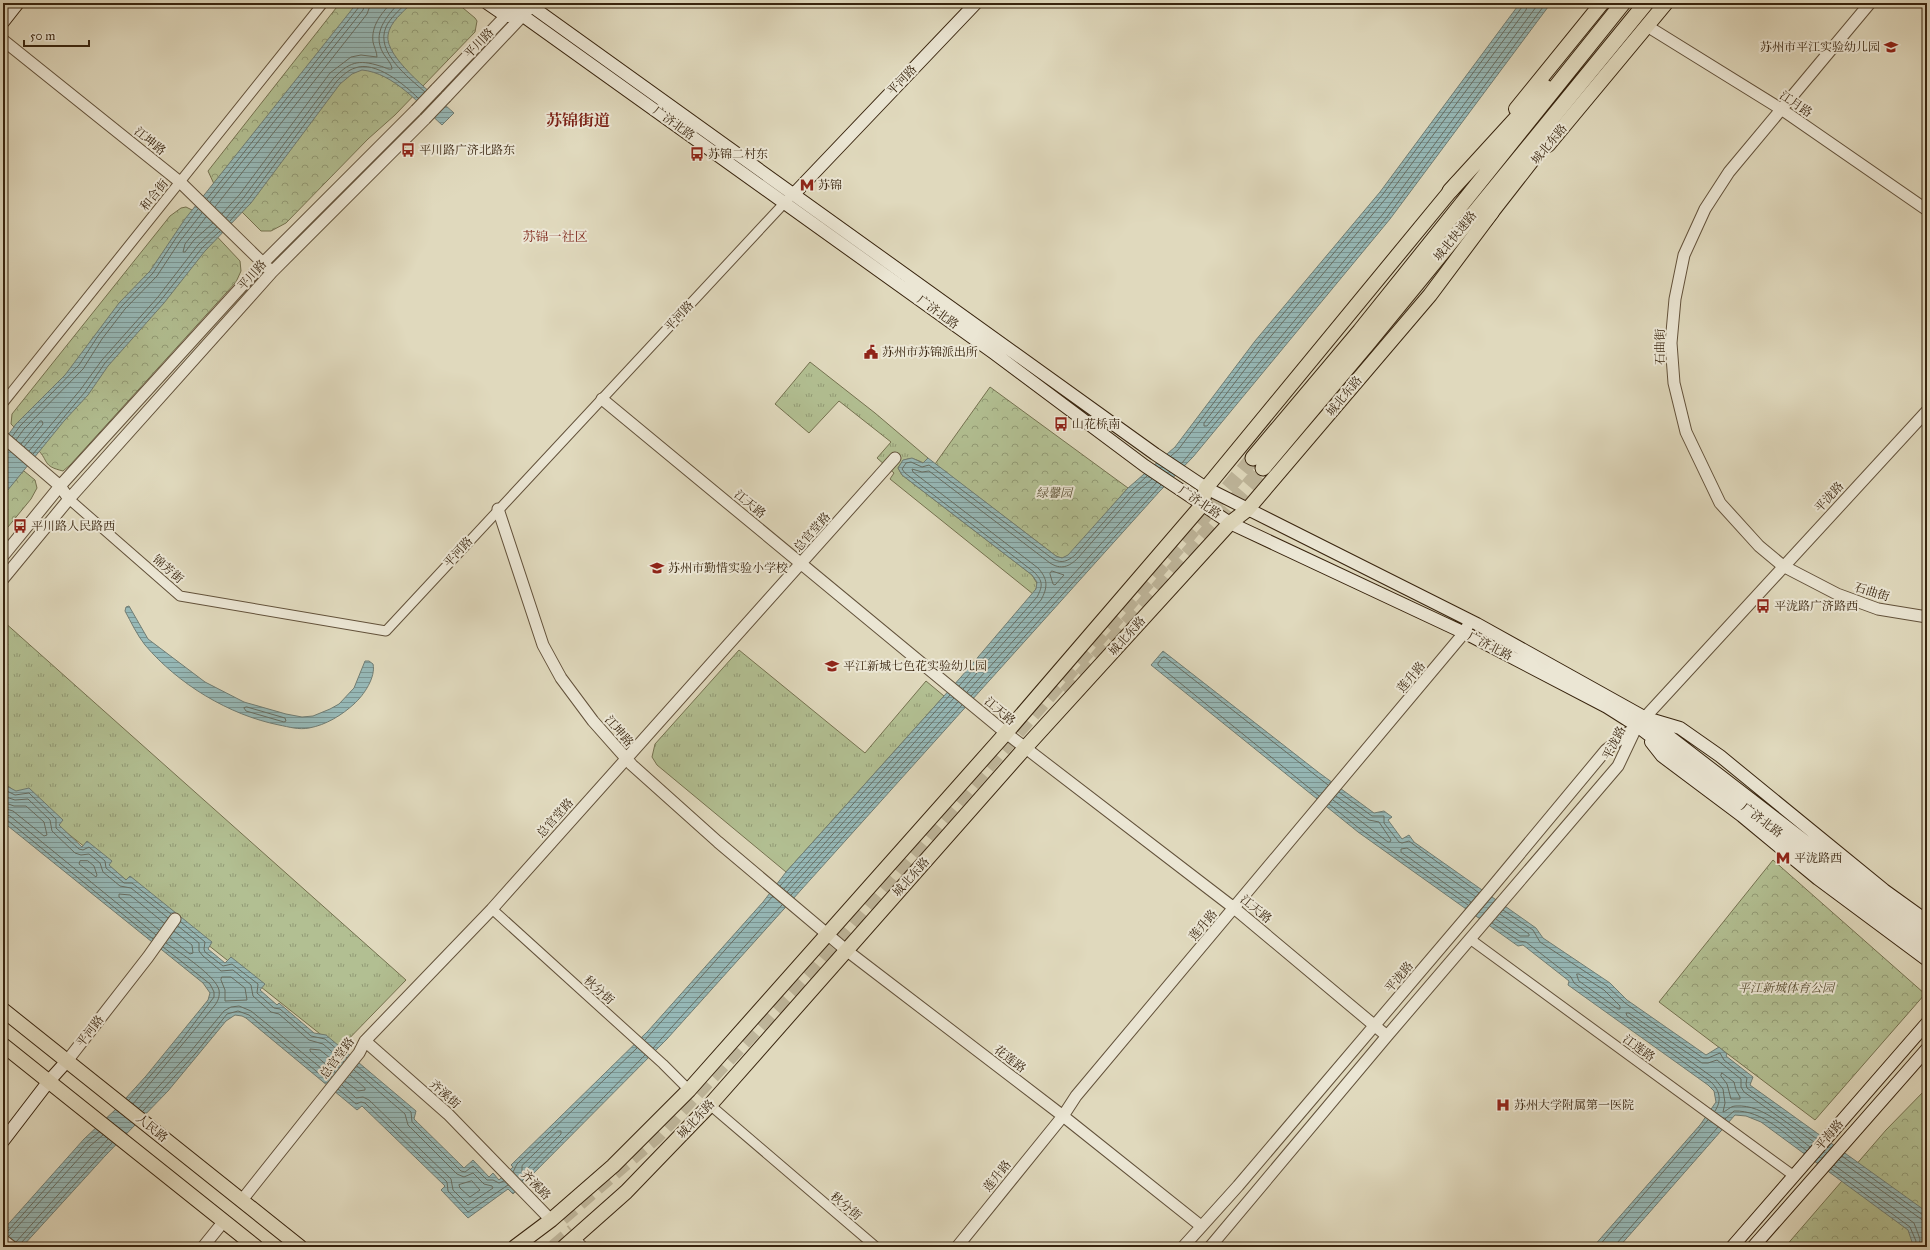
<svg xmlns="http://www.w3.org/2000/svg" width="1930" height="1250" viewBox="0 0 1930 1250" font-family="'IM FELL Great Primer','Noto Serif SC',serif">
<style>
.grass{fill:url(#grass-tufts);stroke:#757250}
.forest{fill:url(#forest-crowns);stroke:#757250}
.water{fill:url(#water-rules);stroke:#707d74}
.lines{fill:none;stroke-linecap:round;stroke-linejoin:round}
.shore{stroke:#676e63;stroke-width:1}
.trunk-tunnel{stroke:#beb59a;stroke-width:15;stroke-dasharray:15 8;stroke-linecap:butt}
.minor-casing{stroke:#62513a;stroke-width:11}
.tertiary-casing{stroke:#62513a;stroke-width:13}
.secondary-casing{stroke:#38240e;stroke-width:14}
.primary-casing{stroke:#38240e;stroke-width:16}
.trunk-casing{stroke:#38240e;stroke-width:17}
.minor{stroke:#ebe6d4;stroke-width:9}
.tertiary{stroke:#ebe6d4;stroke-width:11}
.secondary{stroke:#ebe6d4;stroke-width:12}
.primary{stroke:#e0d9bd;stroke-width:14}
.trunk{stroke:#e0d9bd;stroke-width:15}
.tertiary-bridge-casing{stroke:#62513a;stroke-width:13;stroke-linecap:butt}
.tertiary-bridge{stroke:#ebe6d4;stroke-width:11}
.labels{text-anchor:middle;stroke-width:4;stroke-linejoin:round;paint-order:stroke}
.street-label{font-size:12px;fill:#38240e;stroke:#ebe6d4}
.poi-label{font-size:12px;fill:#38240e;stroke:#ebe6d4;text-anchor:start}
.park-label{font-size:12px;font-style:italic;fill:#564b2f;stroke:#ebe6d4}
.neighbourhood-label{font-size:13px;fill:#7a1f14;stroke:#ebe6d4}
.district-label{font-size:16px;font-weight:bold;fill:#7a1f14;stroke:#ebe6d4}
</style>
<defs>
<pattern id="grass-tufts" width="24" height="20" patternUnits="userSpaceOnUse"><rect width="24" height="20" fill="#b2bf92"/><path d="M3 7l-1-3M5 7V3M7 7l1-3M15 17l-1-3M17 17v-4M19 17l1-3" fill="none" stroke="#929b76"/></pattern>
<pattern id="forest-crowns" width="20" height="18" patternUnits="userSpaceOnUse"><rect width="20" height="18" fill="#b2bf92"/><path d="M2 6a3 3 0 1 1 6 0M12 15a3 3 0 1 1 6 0" fill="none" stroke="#929b76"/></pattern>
<pattern id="water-rules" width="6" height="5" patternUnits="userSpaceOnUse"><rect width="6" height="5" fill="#96b9b8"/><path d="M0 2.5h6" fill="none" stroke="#7b9694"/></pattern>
</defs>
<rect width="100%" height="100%" fill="#e0d9bd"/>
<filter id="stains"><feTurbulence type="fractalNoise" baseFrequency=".005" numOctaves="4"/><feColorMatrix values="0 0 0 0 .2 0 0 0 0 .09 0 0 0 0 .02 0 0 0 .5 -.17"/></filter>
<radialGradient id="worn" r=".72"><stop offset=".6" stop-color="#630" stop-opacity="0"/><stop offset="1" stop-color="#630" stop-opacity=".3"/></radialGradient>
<path class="grass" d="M810,362l65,51 53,45 -5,5c-11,-6 -18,-7 -25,5l4,7 130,100 6,10 -5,9 -143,-115 4,-6 -17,-15 14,-16 -52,-41 -30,32 -34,-29z
M3,621l403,359 -67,69 -336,-267z
M739,650l126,103 61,-72 18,15 -158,176 -129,-107 -5,-8 3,-13z"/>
<path class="forest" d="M340,3h117l18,15 2,3 -2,11 -80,83 -27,24 -82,84 -15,8h-10l-47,-47 -6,-13z
M186,207l6,3 48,51 1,10 -5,11 -166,183 -7,6c-21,-5 -14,-10 -25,-21 -8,-9 -19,-17 -27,-26l1,-10 158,-198 11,-8z
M990,387l138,101 -56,64c-5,5 -10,8 -16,4l-121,-92z
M3,454l32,26 2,8 -6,11 -28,34z
M1773,860l152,134 -110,126 -156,-118z
M1927,1088v159h-142l101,-117z"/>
<path class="water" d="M357,3h55c-9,9 -22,19 -24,32 -4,23 50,63 66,78l-12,12c-22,-20 -48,-52 -80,-55l-10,4 -12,10 -89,119 -46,48 -41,52 -56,63 -20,29 -24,26 -61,75v-54l13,-18 49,-49 54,-72 31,-32 35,-52z
M1520,3h31l-161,216 -197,238 -34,35 -492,547 -154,155 -5,-5 -40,29 -27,-28 4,-4 -83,-80 -5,4 -111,-92 -4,-2 -7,-1 -9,6 -58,70 -63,65 -83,91h-19v-17l81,-91 32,-30 30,-33 62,-76 2,-7 -7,-10 -200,-161v-38l13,7 13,-3 34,32 -4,5 23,22 5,-6 25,20 -3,4 17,15 4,-4 82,66 -4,7 17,14 6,-6 34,27 -5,6 17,15 2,-2 35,30 12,2 90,76 -2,8 50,49 9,-8 16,17 4,-4 6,7 14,-13 -2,-2 137,-134 115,-129 23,-30 175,-195 75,-88 1,-7 -5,-7 -130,-100 -4,-7 5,-8 9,-2 11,5 5,-5 128,98 6,2 6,-3 60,-67 47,-41 80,-106 125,-149z
M129,606l19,33 57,43 39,20 42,12 16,3 11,-1 17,-7 9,-5 15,-16 11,-27h4l4,3c3,13 -9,31 -19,40 -12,11 -28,21 -45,24 -10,2 -20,-1 -30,-3 -50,-10 -101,-41 -134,-80 -8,-10 -14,-23 -20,-34l1,-4z
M1163,651l155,121 56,41 10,-2 8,6 -4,3 14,19 7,-4 5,7 122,86 7,10 67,45 17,17 79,55 13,-8 8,7 -1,2 27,21 -3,8 177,127v35h-18l3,-5 -4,-12 -147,-108 -15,-6 -11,-1 -116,132h-26l107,-122 16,-23 -2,-11 -6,-6 -140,-100 1,-4 -46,-36 -5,1 -160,-114 -207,-167z"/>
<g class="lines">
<path class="shore" d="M406,3c-6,7 -16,15 -20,24 -11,25 22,50 39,65
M1528,3l-2,7 -139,187 -125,150 -58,76v3h3l176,-212 156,-211
M207,199l152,-192 1,-4
M210,202l153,-192 2,-7
M215,207l152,-193 4,-11
M222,214l18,-20 90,-121 21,-16 10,-2 16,2c0,-5 -3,-10 -4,-15 -2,-16 8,-28 18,-39
M206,217l-21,27 -2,8h2l9,-12 19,-17
M226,218l18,-21 89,-118c16,-17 25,-20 47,-13 5,1 8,4 12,3 0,-5 -6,-11 -9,-16 -11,-20 3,-36 16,-50
M230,221l18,-21 89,-119c5,-5 11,-11 18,-13 20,-8 50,17 63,30
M12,437l8,-11 59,-61 19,-29 24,-30 31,-33 23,-35 22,-29
M16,440l8,-11 59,-60 19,-30 23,-30 32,-33 23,-35 22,-28
M21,444l19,-23h2l1,3 -19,23
M29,451l52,-62 21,-29 56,-63 40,-52 19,-18
M33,454l52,-62 20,-29 56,-63 41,-52 18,-17
M1171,456l7,-6 80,-106 125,-150 139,-187 1,-4
M1182,463l205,-246 159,-214
M1052,571l12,4 -9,10 -2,-1 -3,-10z
M959,686l78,-89c6,-11 6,-16 -3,-25l-129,-99 -3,-4 4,-6 5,-1 11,5 7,-2 124,94c9,5 15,2 22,-4l56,-64 16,-15
M963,689l78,-89c7,-13 7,-21 -3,-32l-125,-96 -1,-3 10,3 7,-1 121,92c11,7 19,4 28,-5l56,-64 18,-15
M967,692l190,-210
M971,696l190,-211
M247,707l38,11 1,3 -2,1 -38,-11 -2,-3z
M3,789l12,6 14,-2 27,26v9l23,21 4,1 6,-3 16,14 1,7 18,15h8l39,31
M1339,792l33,24h12v7l15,19 3,1 7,-2 70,52
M3,796l12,4 13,-1 22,21 2,11 23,22 6,2 8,-1 11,9 3,9 17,14 11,2 37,30
M1319,796l-161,-131v-2l5,-6h2l163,128
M1333,800l55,42h2l1,-2 -12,-18 -10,-2 -33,-24
M3,802l11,4h12l18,16 3,13 -3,1 -31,-25 -10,-3
M1329,804l31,25 108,76
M3,814l7,2 146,119
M3,819l4,1 146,119
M88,861l6,5 3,9 -1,2 -17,-13 1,-3z
M780,886l170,-191
M784,889l170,-191
M787,892l171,-190
M791,895l171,-190
M1471,902l-70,-50v-3l6,-1 69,49
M1503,910l30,20 7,12 67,44 18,17 78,55h5l12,-5 4,7 23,18 -1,6 1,4 70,51
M1496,919l24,17h9v-2l-29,-20
M181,922l24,20 -1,7 1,3 18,14 9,-2 26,20 -1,9 17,15 6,1 31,27 14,3 22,19
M1492,923l27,18 7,1 45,35 3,6 137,99c9,9 11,18 4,29
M178,926l21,17v8l4,5 18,15 12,-1 18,15 2,11 18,16 8,2 30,26 14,4 21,18
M159,930l-40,-33v-3l11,1 34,28
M170,938l20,16 3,-1 -1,-8 -18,-14
M1577,974h2l25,16 16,16v3h-2l-39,-28z
M222,977h9l14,11 2,12 -22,1v-11l-4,-10z
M645,1040l128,-144
M653,1048l129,-143
M357,1066l54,46 1,10 49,49 4,1 8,-6 14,14h6l6,3 5,-2
M335,1072l-25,-21v-2l10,1 20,16
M1722,1073l12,9 2,8 4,7v2h-9l-4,-15 -6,-8z
M345,1081l13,10 7,-1v-2l-15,-13
M342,1085l14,13 7,-1 6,3 82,79 2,11 15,15 25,-17 -1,-2 -8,-2 -11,-11 -9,4 -7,-3 -49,-49 -3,-11 -51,-44
M338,1089l18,15 5,-2 4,1 82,79 1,9 20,21 40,-27
M129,1100l51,-58 34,-45v-5l-4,-8 -47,-37
M133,1104l82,-99c3,-4 5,-9 4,-15 -3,-14 -40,-38 -53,-47
M139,1108l52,-57 33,-40 7,-4 8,-1 12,5 81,66
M143,1111l52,-57 32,-40 11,-3 11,4 79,66
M1725,1119l9,-8c29,-1 52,24 73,40
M558,1131h3v3l-36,37 -3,1v-6z
M1810,1147c-21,-16 -46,-43 -74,-41 -6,0 -9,5 -13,6l2,-9 -2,-14 -8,-10 -88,-63 -1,-3h3l73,50h6l9,-3 24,19v8l3,5 70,50
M1842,1156l81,59 4,1
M1839,1160l82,59 6,2
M1834,1165l80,58 6,16 -1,8
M1831,1169l79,58 6,14 -2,6
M513,1172l4,-8 120,-116
M472,1181l8,9 -10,7 -10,-9 -1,-3z
M522,1181l123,-126
M3,1232l5,-1 79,-89 12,-10
M9,1236l81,-90 13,-11
M16,1242l92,-103
M20,1247l1,-4 91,-100
M1598,1247l110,-127
M1616,1247l1,-4 101,-116"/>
<path class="trunk-tunnel" d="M1066,693l197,-225
M562,1218l95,-82 150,-162 380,-437 66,-79
M554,1247l19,-16"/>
<defs>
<path id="minor" d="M3,403l320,-400
M69,499l111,97 206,35 403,-433
M492,909l171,155 26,26
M1470,939l324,237
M710,1105l166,142"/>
<path id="tertiary" d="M1870,3l-141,169 -24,37 -21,46 -9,44 -4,44 3,40 12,49 34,71 39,43 24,20 54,28 41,15 49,8
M1647,26l134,83 146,101
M3,40l177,142 88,86
M436,89l82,-86
M446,97l82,-87
M602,399l404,334 228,175 153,128
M3,437l57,49 9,13
M498,509l45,136 18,33 32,43 39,44 86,77 128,108 217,166 138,110
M3,556l57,-70 203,-223 153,-153
M3,579l66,-80 203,-227 153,-153
M365,1041l83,73 103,106
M67,1061l81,-104 27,-38
M242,1200l117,-147 6,-12 127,-132 403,-451
M574,1239l8,8
M3,1240l9,7
M203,1247l21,-26
M957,1247l106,-131 13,-20 388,-463 6,-12
M1183,1247l55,-61 250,-294 118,-142 31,-24 290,-315
M1210,1247l177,-211 231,-270 18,-38"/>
<path id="secondary" d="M487,3l19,13 17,-1
M505,3l489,350 151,113 85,57 241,113 136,71 30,19 139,105 93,73 58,42
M527,3l628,451 51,34 271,136 167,93 283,218
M3,22l15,-19
M793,195l183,-192
M1653,720l27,8 40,28 164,134 43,31
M1651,742l11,14 80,60 76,63 109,81
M3,1141l46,-60 18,-20
M1732,1247l195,-224
M1753,1247l174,-198"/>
<path id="primary" d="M1516,109l86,-106
M1548,145l118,-142
M3,1010l297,237
M3,1045l253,202
M515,1247l36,-27 62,-54 76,-76 317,-357 196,-228 4,-17 251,-305
M564,1247l62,-55 84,-87 315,-357 205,-225 17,-13 183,-215 62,-83"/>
<path id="trunk" d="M1450,191l95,-104
M1485,220l67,-86
M1253,458l107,-127 263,-328
M1263,468l106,-126 277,-339"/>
</defs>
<use href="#minor" class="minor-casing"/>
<use href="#tertiary" class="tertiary-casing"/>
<use href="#secondary" class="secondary-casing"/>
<use href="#primary" class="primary-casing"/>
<use href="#trunk" class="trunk-casing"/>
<use href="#minor" class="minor"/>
<use href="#tertiary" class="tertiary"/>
<use href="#secondary" class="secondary"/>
<use href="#primary" class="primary"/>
<use href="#trunk" class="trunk"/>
<defs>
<path id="tertiary-bridge" d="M416,110l20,-21
M425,119l21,-22"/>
</defs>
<use href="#tertiary-bridge" class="tertiary-bridge-casing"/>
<use href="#tertiary-bridge" class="tertiary-bridge"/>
</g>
<defs>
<symbol id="school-bare" viewBox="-9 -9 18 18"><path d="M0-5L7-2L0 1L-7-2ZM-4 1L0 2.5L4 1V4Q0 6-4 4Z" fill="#8f2418" stroke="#ebe6d4" stroke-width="2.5" paint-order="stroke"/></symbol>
<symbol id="bus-bare" viewBox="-9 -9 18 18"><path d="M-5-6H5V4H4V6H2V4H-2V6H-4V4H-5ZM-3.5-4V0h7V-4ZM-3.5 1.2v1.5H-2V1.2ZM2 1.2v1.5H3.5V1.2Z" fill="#8f2418" stroke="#ebe6d4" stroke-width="2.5" paint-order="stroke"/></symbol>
<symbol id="metro-bare" viewBox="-9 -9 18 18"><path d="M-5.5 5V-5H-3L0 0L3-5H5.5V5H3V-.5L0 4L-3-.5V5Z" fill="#8f2418" stroke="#ebe6d4" stroke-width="2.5" paint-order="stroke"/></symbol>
<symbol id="civic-bare" viewBox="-9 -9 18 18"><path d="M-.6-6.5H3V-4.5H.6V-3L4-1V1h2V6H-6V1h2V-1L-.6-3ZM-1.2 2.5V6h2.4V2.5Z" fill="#8f2418" stroke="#ebe6d4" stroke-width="2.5" paint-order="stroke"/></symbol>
<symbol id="hospital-bare" viewBox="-9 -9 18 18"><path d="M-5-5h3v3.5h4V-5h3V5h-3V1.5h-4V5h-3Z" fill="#8f2418" stroke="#ebe6d4" stroke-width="2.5" paint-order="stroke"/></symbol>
</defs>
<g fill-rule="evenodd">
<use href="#school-bare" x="1881" y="37" width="20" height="20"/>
<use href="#bus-bare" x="398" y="140" width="20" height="20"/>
<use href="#bus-bare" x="687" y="144" width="20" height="20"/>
<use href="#metro-bare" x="797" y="175" width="20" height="20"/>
<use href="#civic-bare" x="861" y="342" width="20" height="20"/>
<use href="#bus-bare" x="1051" y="414" width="20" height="20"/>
<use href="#bus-bare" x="10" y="516" width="20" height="20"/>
<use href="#school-bare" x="647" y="558" width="20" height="20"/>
<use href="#bus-bare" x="1753" y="596" width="20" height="20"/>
<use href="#school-bare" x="822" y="656" width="20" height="20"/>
<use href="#metro-bare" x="1773" y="848" width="20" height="20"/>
<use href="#hospital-bare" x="1493" y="1095" width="20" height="20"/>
</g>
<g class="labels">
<g class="street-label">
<text transform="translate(479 43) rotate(-46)" y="4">平川路</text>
<text transform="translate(902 80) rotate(-46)" y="4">平河路</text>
<text transform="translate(1796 104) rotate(34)" y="4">江月路</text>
<text transform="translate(674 123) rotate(36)" y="4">广济北路</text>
<text transform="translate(150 141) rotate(39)" y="4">江坤路</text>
<text transform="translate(1549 144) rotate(-50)" y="4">城北东路</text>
<text transform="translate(154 195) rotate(-51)" y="4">和合街</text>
<text transform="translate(1455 236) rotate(-51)" y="4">城北快速路</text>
<text transform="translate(252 275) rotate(-48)" y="4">平川路</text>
<text transform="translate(938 312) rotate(36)" y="4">广济北路</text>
<text transform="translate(679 316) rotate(-47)" y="4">平河路</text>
<text transform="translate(1660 347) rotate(-90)" y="4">石曲街</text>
<text transform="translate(1344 396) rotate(-50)" y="4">城北东路</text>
<text transform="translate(1829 497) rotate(-47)" y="4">平泷路</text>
<text transform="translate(1200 502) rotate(34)" y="4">广济北路</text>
<text transform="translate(750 504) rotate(39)" y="4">江天路</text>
<text transform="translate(812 532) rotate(-48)" y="4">总官堂路</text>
<text transform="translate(458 552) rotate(-47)" y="4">平河路</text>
<text transform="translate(168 569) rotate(41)" y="4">锦芳街</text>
<text transform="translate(1872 592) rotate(17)" y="4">石曲街</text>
<text transform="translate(1127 636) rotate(-48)" y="4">城北东路</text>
<text transform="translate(1490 646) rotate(27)" y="4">广济北路</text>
<text transform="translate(1411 677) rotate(-50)" y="4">莲升路</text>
<text transform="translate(1000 711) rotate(40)" y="4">江天路</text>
<text transform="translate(619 731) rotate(49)" y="4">江坤路</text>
<text transform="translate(1614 743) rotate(-63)" y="4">平泷路</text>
<text transform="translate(555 818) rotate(-48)" y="4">总官堂路</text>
<text transform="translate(1762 820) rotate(37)" y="4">广济北路</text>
<text transform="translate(911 877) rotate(-48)" y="4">城北东路</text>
<text transform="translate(1256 909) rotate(39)" y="4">江天路</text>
<text transform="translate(1203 925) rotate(-50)" y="4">莲升路</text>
<text transform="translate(1399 977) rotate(-50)" y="4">平泷路</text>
<text transform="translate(599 990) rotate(42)" y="4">秋分街</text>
<text transform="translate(90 1031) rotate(-52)" y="4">平河路</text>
<text transform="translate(1639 1048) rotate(36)" y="4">江莲路</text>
<text transform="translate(337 1058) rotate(-53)" y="4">总官堂路</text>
<text transform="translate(1010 1059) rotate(37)" y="4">花莲路</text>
<text transform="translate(445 1094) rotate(42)" y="4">齐溪街</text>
<text transform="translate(696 1119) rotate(-47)" y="4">城北东路</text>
<text transform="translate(152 1128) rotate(39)" y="4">人民路</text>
<text transform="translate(1829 1135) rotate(-49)" y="4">平海路</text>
<text transform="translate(997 1176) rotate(-51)" y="4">莲升路</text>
<text transform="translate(536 1185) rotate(46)" y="4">齐溪路</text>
<text transform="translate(846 1206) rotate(40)" y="4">秋分街</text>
</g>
<g class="poi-label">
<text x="1880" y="51" text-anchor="end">苏州市平江实验幼儿园</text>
<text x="419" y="154">平川路广济北路东</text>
<text x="708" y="158">苏锦二村东</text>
<text x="818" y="189">苏锦</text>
<text x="882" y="356">苏州市苏锦派出所</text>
<text x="1072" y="428">山花桥南</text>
<text x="31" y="530">平川路人民路西</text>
<text x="668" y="572">苏州市勤惜实验小学校</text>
<text x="1774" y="610">平泷路广济路西</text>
<text x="843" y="670">平江新城七色花实验幼儿园</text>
<text x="1794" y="862">平泷路西</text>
<text x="1514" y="1109">苏州大学附属第一医院</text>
</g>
<g class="park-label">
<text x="1054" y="497">绿馨园</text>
<text x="1786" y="992">平江新城体育公园</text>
</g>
<g class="neighbourhood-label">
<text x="555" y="241">苏锦一社区</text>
</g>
<g class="district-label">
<text x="578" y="126">苏锦街道</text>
</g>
</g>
<rect width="1930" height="1250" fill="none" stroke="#e0d9bd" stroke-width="16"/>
<rect x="4" y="4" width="1922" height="1242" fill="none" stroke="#38240e" stroke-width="2"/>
<rect x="8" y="8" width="1914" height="1234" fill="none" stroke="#38240e"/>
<path d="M24 40v6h65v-6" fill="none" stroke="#38240e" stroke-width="2"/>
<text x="30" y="40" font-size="12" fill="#38240e" stroke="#ebe6d4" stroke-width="3" paint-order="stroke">50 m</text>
<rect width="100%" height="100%" filter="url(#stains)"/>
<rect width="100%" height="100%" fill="url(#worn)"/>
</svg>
